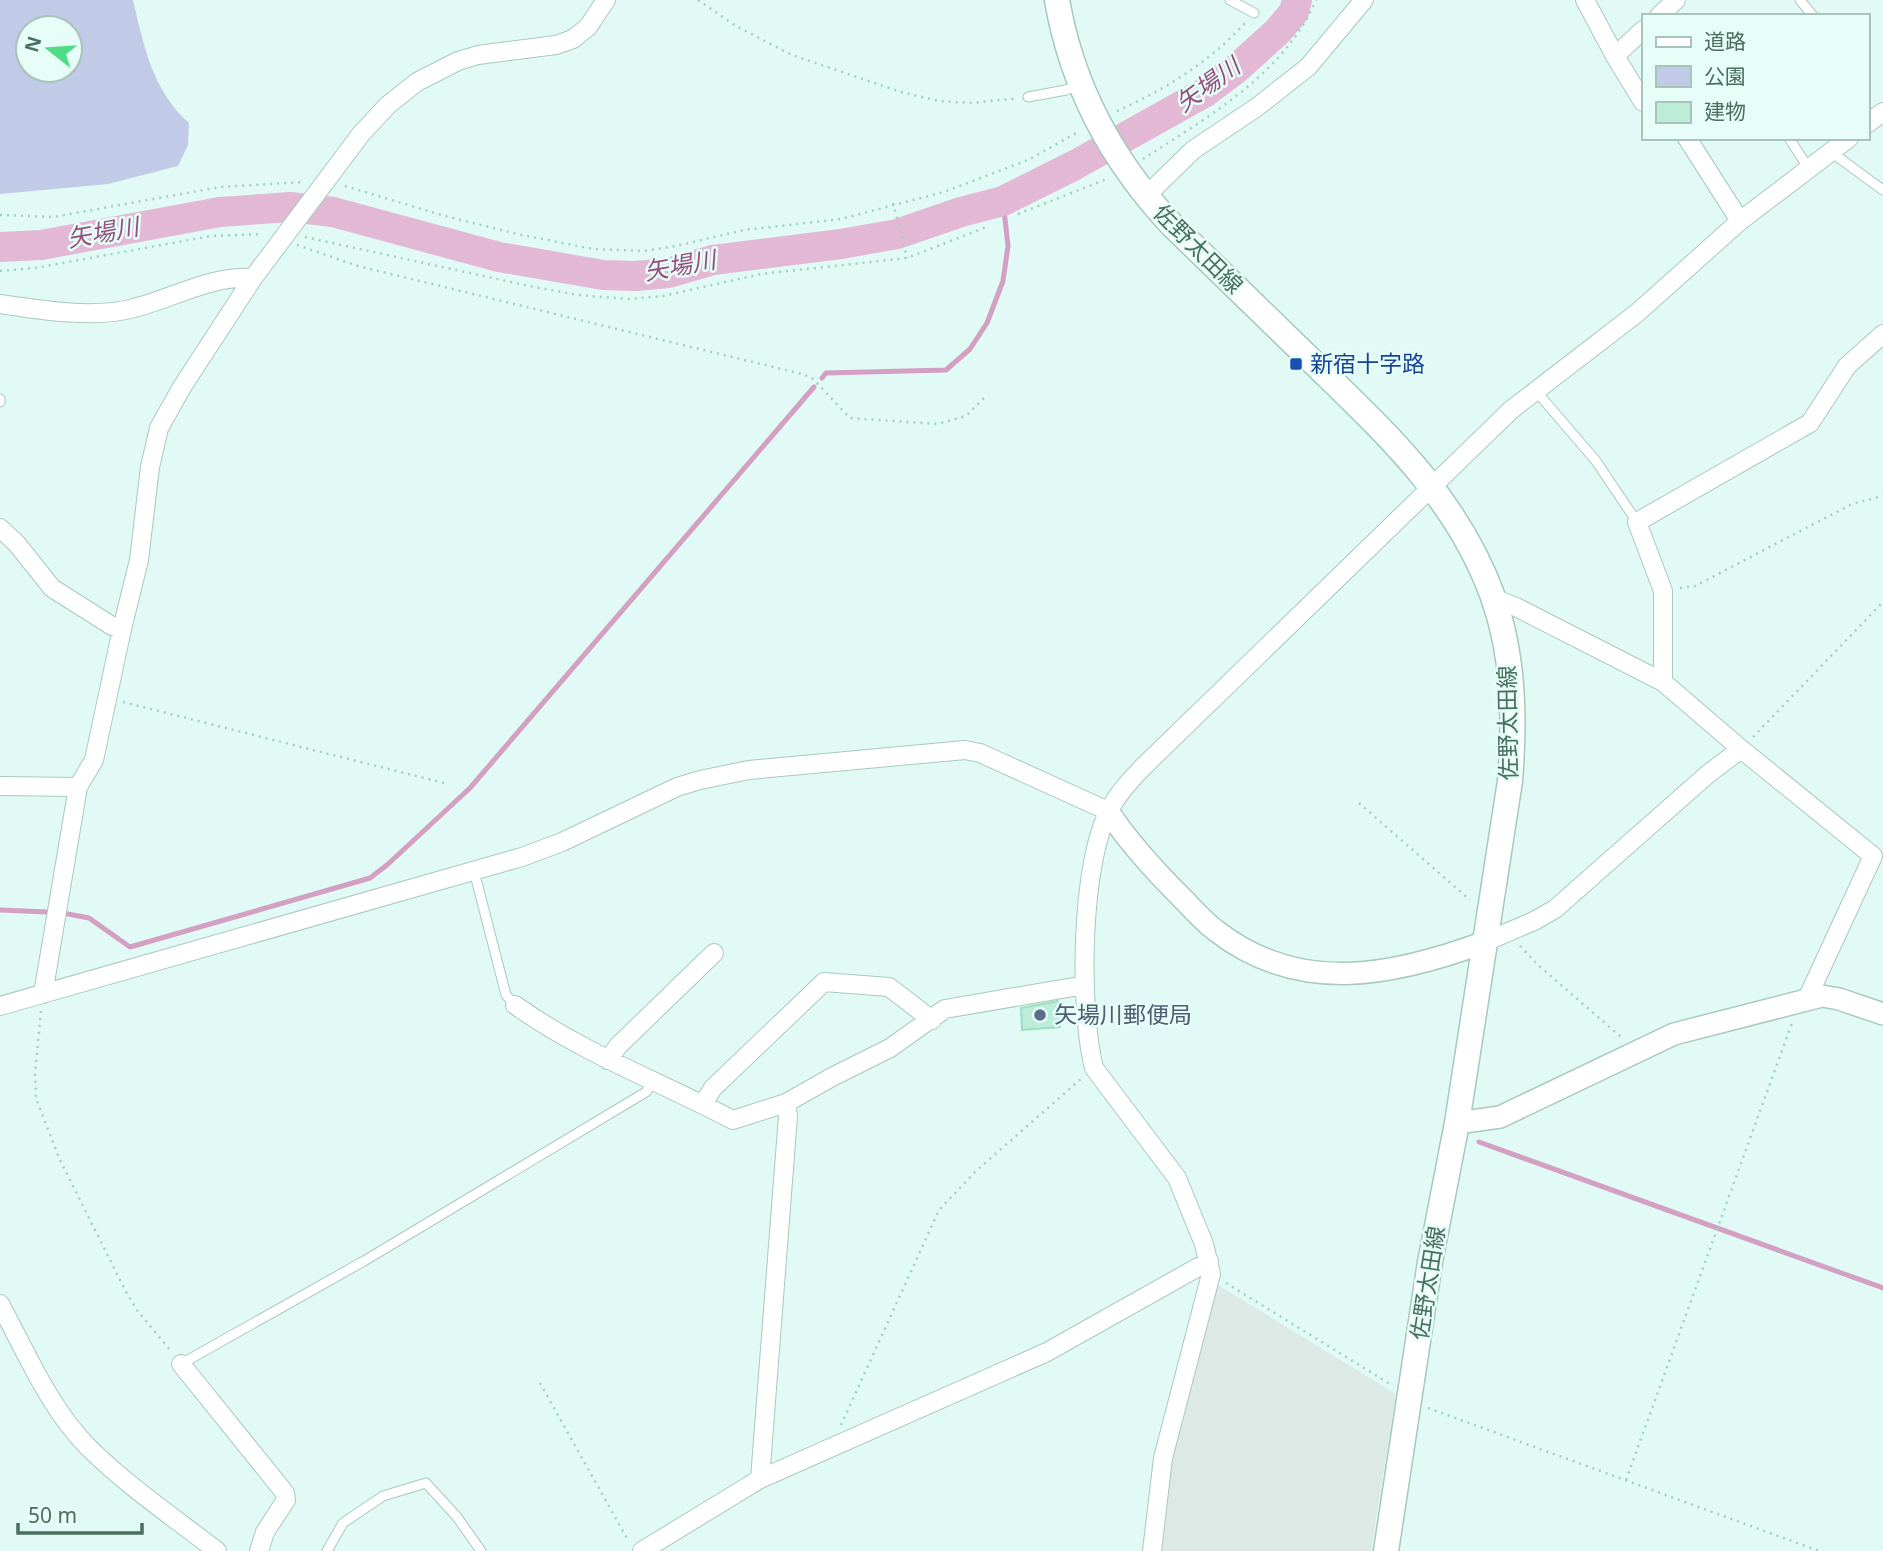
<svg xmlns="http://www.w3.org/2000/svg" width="1883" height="1551" viewBox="0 0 1883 1551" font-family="'Noto Sans','Noto Sans JP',sans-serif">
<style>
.industrial{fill:#dce9e5}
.green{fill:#c1cae6;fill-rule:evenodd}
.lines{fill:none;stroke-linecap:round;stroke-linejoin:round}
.stream{stroke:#d39fc2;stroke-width:5}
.river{stroke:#e2b8d5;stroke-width:30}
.building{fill:#bbedd8;stroke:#9ddfc1;stroke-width:2}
.service-casing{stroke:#a9c9bd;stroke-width:11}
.minor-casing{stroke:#a9c9bd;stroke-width:20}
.tertiary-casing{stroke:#a9c9bd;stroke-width:24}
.secondary-casing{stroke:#a5cabc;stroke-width:27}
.path{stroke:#9fd2bb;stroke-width:2.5;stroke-dasharray:2 5;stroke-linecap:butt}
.service{stroke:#fff;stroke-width:9}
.minor{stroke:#fff;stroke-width:18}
.tertiary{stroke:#fff;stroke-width:21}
.secondary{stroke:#fff;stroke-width:24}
.transit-dot{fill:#1a4fb4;stroke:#e7fdf8;stroke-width:2.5}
.service-dot{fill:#5c6f8a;stroke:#e7fdf8;stroke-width:2.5}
.labels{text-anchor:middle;stroke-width:5;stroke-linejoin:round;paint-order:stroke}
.street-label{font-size:23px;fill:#4a6f5e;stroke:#e7fdf8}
.transit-label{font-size:23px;fill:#164399;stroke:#e7fdf8;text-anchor:start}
.service-label{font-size:23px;fill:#4e5e75;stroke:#e7fdf8;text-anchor:start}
.water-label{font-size:24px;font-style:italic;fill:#954f7e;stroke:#e7fdf8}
</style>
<rect width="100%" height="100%" fill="#e1faf5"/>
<path class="industrial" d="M1213,1282l183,112 -25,157h-210l11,-92z"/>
<path class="green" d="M0,0h133c11,46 19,90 56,123l-1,22 -10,21 -70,18 -108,10zM28,28h42v42h-42z"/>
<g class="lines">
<path class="stream" d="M822,378l4,-5 120,-3 24,-21 17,-26 16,-42 5,-35 -5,-45
M0,910l48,2
M68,914l21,4 41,29 240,-69 17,-13 83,-77 344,-401
M1479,1142l404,146"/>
<path class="river" d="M0,247l41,-2 179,-33 70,-5 43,5 166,45 104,18 33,1 32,-3 45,-13 128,-16 56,-10 64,-22 42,-11 72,-36 129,-72 32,-24 42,-38 16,-19 3,-12"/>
</g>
<path class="building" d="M1058,1001l2,26 -38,3 -1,-22z"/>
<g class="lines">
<defs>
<path id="service" d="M1230,0l24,13
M1800,0l13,16
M1028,97l38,-7 12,-5
M1789,138l20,31
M1831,152l52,38
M1536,391l60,70 41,61
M0,399v3
M474,871l32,124 9,10
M181,1364l183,-103 282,-169 7,-11
M327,1551l16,-28 40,-27 43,-13 31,34 24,34"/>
<path id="minor" d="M1585,0l30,56 28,46
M1659,16l17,-16
M1615,56l28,-26
M1867,124l16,-12
M1687,138l53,83
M1145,197l48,-47 64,-43 51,-40 56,-67
M0,304c40,6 95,15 134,4 40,-10 77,-33 119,-30
M0,528l17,16 35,44 60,38 10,3
M1493,598l23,9 147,75 78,67
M1663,682v-91l-26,-69 173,-99 37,-57 36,-32
M0,786l78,1
M1485,942l49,-21 21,-12 153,-135 33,-25 132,107 -67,145
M43,994l35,-207 16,-27 28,-131 17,-69 11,-93 9,-39 23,-41 71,-109 108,-144 27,-29 29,-23 41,-21 20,-6 78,-10 17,-6 15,-12 18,-27
M515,1005c67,48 146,77 218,115l53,-17 46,-26 58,-29 55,-39 140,-24
M0,1006l522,-149 40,-15 115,-55 23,-7 49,-10 216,-20 15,3 128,58
M608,1060l10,-14 96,-93
M703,1104l10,-16 111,-106 65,5 43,33
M0,1304c26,48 49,103 87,142 39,39 86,71 130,105
M181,1364l104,129 1,7 -21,32 -6,19
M760,1479l28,-363 -2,-13
M642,1551l118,-72 287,-127 162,-91
M1152,1551l11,-93 48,-184 -7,-30 -27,-66 -83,-110c-15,-59 -14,-205 16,-259 8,-16 21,-29 33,-42l368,-357 126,-97 103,-92 109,-83"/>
<path id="tertiary" d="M1108,811c21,32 46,59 73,86 11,11 22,24 34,33 84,66 178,46 270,12
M1457,1123l43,-6 174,-83 148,-38 17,3 44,15"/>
<path id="secondary" d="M1057,0c15,87 55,161 115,225 48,47 97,94 145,141 72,70 141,134 176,231 21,59 22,122 17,184l-53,342 -27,139 -44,289"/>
</defs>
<use href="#service" class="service-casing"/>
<use href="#minor" class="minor-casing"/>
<use href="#tertiary" class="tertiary-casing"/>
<use href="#secondary" class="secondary-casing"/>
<path class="path" d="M698,0l38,26 56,29 109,37 38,9 33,2 46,-5
M1117,111c47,-21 93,-49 128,-88
M1143,159c65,-42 141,-85 173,-159
M345,186l100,30 72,18 76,15 51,2 32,-5 68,-16 97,-11 103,-27 84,-32 52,-29
M893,203l14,55
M1018,214l89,-35
M0,215l53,2 167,-30 84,-5
M305,237l224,49 49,9 50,4 35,-3 98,-22 146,-16 82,-32
M297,245l61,21 444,108 10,4 38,40 87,6 29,-8 20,-20
M0,271l35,-3 176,-32 52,-2
M1680,588l15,-2 157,-82 31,-8
M123,702l325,82
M1753,737l130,-135
M1359,803l111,97
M1520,946l18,19 83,72
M41,1011l-6,62 1,25 23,60 66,132 12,20 33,40
M1226,1283l164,101
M540,1383l89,159
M1428,1408l391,143
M841,1425l98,-215 37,-39 106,-93
M1626,1480l166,-457"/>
<use href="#service" class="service"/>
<use href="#minor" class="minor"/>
<use href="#tertiary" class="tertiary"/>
<use href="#secondary" class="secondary"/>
</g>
<rect class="transit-dot" x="1289" y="357" width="14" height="14" rx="3.5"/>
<circle class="service-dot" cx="1040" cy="1015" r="7"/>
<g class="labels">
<g class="street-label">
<text transform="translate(1198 249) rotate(45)" y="8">佐野太田線</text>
<text transform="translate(1508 723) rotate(-91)" y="8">佐野太田線</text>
<text transform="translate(1428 1283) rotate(-81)" y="8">佐野太田線</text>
</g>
<g class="transit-label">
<text x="1310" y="372">新宿十字路</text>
</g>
<g class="service-label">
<text x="1054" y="1023">矢場川郵便局</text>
</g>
<g class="water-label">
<text transform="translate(1208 85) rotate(-36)" y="8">矢場川</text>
<text transform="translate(103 233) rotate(-10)" y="8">矢場川</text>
<text transform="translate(680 266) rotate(-10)" y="8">矢場川</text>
</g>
</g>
<rect x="1642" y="14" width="228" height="126" fill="#e7fdf8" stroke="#a8c4ba" stroke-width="2"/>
<rect x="1656" y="37" width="35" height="10" fill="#ffffff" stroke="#a8c4ba" stroke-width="2"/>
<text x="1704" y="49" font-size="21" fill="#4a6f5e">道路</text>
<rect x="1656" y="66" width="35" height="21" fill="#c1cae6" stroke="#a8c4ba" stroke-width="2"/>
<text x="1704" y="84" font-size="21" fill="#4a6f5e">公園</text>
<rect x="1656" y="102" width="35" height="21" fill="#bbedd8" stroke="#a8c4ba" stroke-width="2"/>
<text x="1704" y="119" font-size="21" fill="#4a6f5e">建物</text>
<g transform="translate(49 49) rotate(287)"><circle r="33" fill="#e7fdf8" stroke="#a8c4ba" stroke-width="2"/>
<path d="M0-5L12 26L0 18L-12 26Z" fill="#4fdc86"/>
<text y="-10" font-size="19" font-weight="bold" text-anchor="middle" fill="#4a6f5e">N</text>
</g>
<path d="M18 1523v10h124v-10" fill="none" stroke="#4a6f5e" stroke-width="3.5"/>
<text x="28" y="1523" font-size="21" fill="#4a6f5e" stroke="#e7fdf8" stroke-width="5" paint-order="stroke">50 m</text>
</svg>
